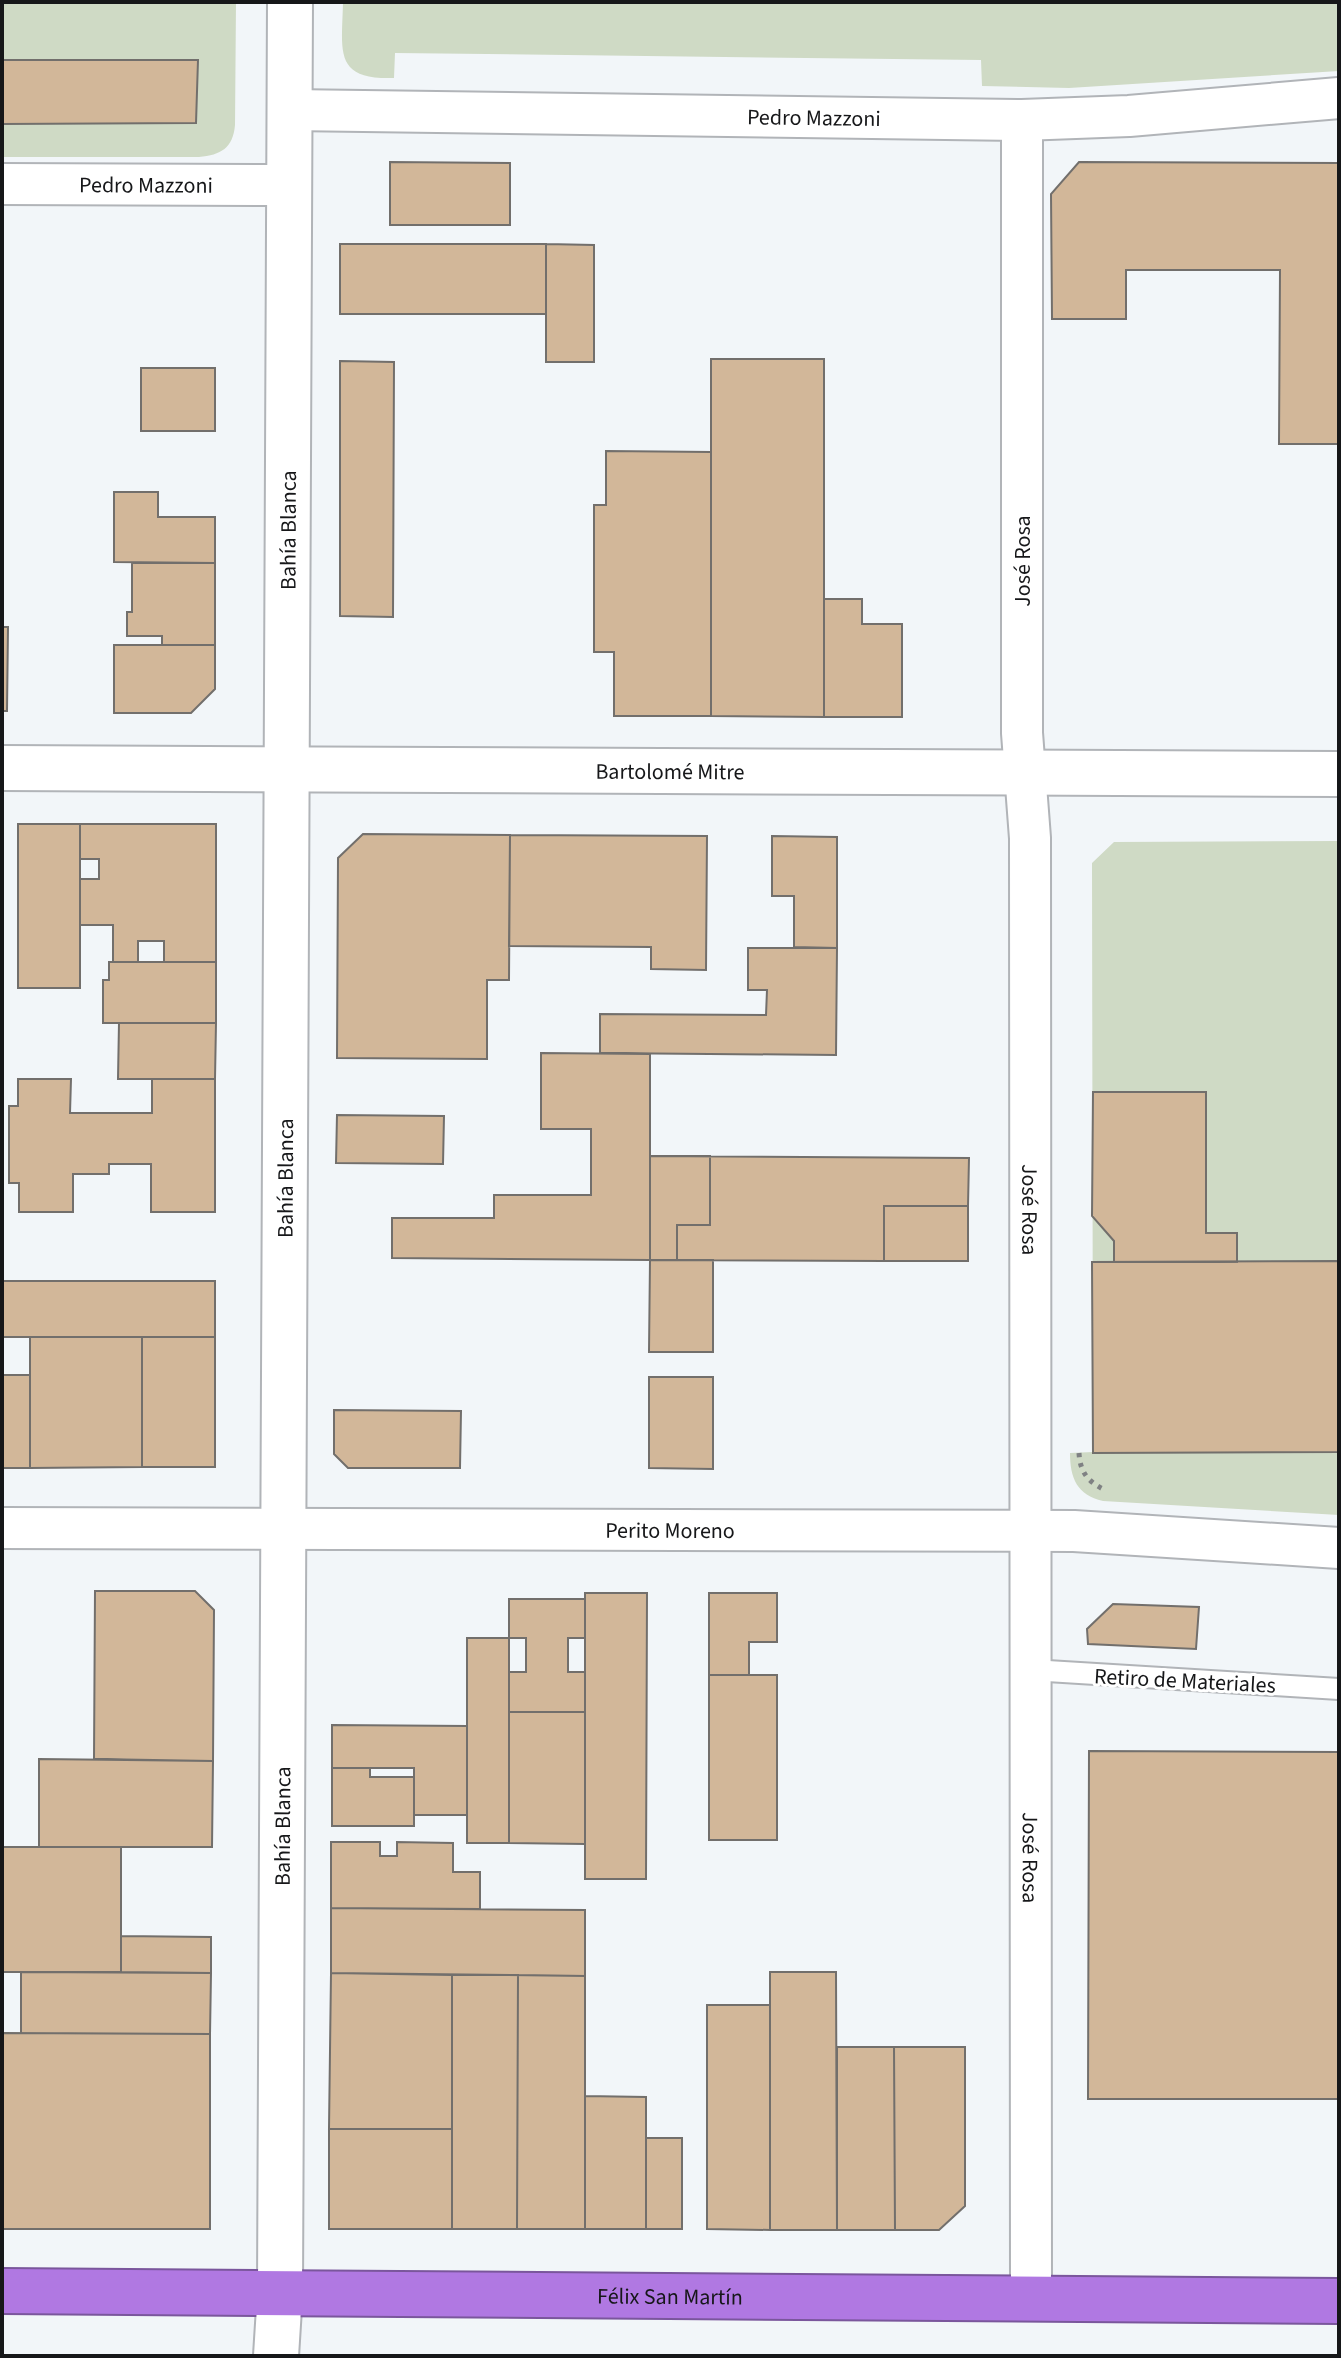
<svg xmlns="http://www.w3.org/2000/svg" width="1341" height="2358" viewBox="0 0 1341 2358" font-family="'Source Sans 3',sans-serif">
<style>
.green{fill:#cfdac5}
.building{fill:#d2b799;stroke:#726f6c;stroke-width:2}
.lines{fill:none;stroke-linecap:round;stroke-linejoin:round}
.lane-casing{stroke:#b1b4b8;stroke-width:24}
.street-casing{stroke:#b1b4b8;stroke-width:44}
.secondary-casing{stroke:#b1b4b8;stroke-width:48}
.highway-casing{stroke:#7a569c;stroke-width:48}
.path{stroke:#7f8183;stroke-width:5;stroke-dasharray:4 6;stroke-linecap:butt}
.lane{stroke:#fff;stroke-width:20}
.street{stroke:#fff;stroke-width:40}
.secondary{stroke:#fff;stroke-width:44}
.highway{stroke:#b078e2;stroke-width:44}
.labels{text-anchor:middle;stroke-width:6;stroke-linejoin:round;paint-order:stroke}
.street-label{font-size:22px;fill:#161719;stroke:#fff}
</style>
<rect width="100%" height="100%" fill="#f2f6f9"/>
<path class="green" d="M2,2h234l-1,123c-2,23 -14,30 -36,32h-197z
M343,2h996v69l-270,17 -87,-2 -1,-26 -586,-7 -1,25c-61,2 -52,-27 -51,-76z
M1339,841v674l-236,-14c-26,-6 -33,-23 -33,-48l23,-1 -1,-589 22,-21z"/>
<path class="building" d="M2,60h196l-2,63 -194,1z
M390,162l120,1v62h-120z
M1079,162l260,1v281h-60l1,-174h-154v49h-74l-1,-125z
M340,244h206v70h-206z
M546,244l48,1v117h-48z
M711,359h113v358l-113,-1z
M340,361l54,1 -1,255 -53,-1z
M141,368h74v63h-74z
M606,451l105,1v264h-97v-64h-20v-147h12z
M114,492h44v25h57v46l-101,-1z
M132,563h83v82h-53v-9h-35v-24h5z
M824,599h38v25h40v93h-78z
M2,627h6l-1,84h-5z
M114,645h101v44l-24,24h-77z
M18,824h62v164h-62z
M80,824h136v138h-52v-21h-26v21h-25v-37h-33v-46h19v-20h-19z
M363,834l147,1 -1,145h-22v79l-150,-1 1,-200z
M510,835l197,1 -1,134 -55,-1v-22l-142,-1z
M772,836l65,1v111l-43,-1v-51h-22z
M748,948h89l-1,107 -236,-2v-39l166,1 1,-25h-19z
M109,962h107v61h-113v-43h6z
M119,1023h97l-1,56h-97z
M541,1053l109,1v206l-258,-2v-40h102v-23h97v-66h-50z
M18,1079h53l-1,34h82v-34h63v133h-64v-48h-42v10h-36v38h-54v-29h-10v-77h9z
M1093,1092h113v141h31v29h-123v-21l-22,-25z
M337,1115l107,1 -1,48 -107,-1z
M650,1156l319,2 -1,48h-84v55l-234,-1z
M650,1156h60v69h-33v35h-27z
M884,1206h84v55h-84z
M650,1260h63v92h-64z
M1339,1261v191l-246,1 -1,-191z
M2,1281h213v56h-213z
M30,1337h112v130l-112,1z
M142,1337h73v130h-73z
M2,1375h28v93h-28z
M649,1377h64v92l-64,-1z
M334,1410l127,1 -1,57h-112l-14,-14z
M95,1591h100l19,19 -1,151 -119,-2z
M585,1593h62l-1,286h-61z
M709,1593h68v49h-28v33h-40z
M509,1599h76v39h-17v34h17v40h-76v-40h17v-34h-17z
M1113,1604l86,3 -3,42 -108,-5 -1,-15z
M467,1638h42v205h-42z
M709,1675h68v165h-68z
M509,1712h76v132l-76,-1z
M332,1725l135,1v89h-53v-47h-82z
M1089,1751l250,1v347h-251z
M39,1759l174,2 -1,86h-173z
M332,1768h38v9h44v49h-82z
M331,1842h49v14h17v-14l56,1v29h27v37l-149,-1z
M2,1847h119v125h-119z
M331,1908l254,2v66l-254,-3z
M121,1936l90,1v36l-90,-1z
M21,1972l190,1 -1,61 -189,-1z
M770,1972h66l1,258h-67z
M331,1973l121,2v154h-123z
M452,1975h66l-1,254h-65z
M518,1975l67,1v253h-68z
M707,2005h63v225l-63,-1z
M2,2033l208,1v195h-208z
M837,2047h57l1,183h-58z
M894,2047h71v159l-26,24h-44z
M585,2096l61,1v132h-61z
M329,2129h123v100h-123z
M646,2138h36v91h-36z"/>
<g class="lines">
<defs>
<path id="lane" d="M1031,1670l308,19"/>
<g id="street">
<path id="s1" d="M290,110l732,10 107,-4 210,-18"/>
<path id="s2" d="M1022,120v613l8,105 1,1461"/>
<path id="s3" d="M2,184l287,1"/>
<path id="s4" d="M2,1528l1072,3 265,17"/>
</g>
<g id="secondary">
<path id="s5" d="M2,768l1337,6"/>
<path id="s6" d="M276,2356l4,-64 10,-2290"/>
</g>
<g id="highway">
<path id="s7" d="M2,2291l1337,10"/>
</g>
</defs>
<use href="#lane" class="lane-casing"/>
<use href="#street" class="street-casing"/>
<use href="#secondary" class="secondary-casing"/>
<use href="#highway" class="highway-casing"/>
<path class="path" d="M1079,1453c1,18 8,28 24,36"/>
<use href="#lane" class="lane"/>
<use href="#street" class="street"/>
<use href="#secondary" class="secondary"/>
<use href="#highway" class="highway"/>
</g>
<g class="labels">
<g class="street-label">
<text dy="8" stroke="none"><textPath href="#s1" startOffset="524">Pedro Mazzoni</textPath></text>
<text dy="8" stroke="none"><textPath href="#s3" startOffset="144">Pedro Mazzoni</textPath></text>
<text dy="8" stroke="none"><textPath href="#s6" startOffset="1826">Bahía Blanca</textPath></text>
<text transform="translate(1022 561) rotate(-90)" y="8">José Rosa</text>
<text dy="8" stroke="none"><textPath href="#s5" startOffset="668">Bartolomé Mitre</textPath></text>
<text dy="8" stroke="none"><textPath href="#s6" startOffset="1178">Bahía Blanca</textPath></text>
<text dy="8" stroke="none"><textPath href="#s2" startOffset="1090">José Rosa</textPath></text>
<text dy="8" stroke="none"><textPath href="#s4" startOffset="668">Perito Moreno</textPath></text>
<text transform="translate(1185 1680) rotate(3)" y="8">Retiro de Materiales</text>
<text dy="8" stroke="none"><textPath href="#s6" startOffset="530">Bahía Blanca</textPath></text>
<text dy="8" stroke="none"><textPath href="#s2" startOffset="1738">José Rosa</textPath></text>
<text dy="8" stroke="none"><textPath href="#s7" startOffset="668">Félix San Martín</textPath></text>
</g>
</g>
<rect width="1341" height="2358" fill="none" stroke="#161719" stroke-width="8"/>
</svg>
